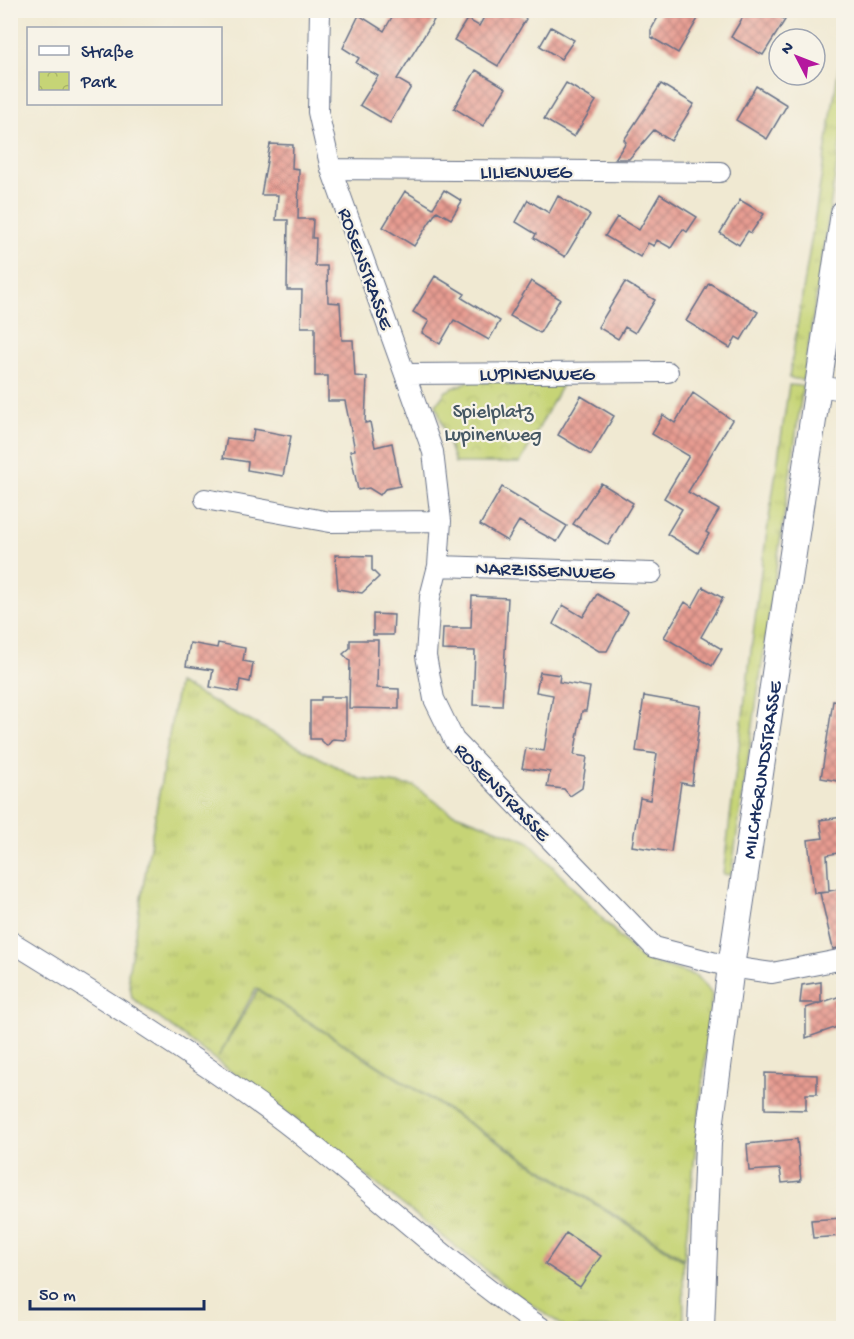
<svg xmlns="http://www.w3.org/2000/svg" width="854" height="1339" viewBox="0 0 854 1339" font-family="'Gochi Hand',sans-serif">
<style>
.grass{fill:url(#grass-tufts);stroke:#70826a;stroke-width:1.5}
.park{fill:url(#park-crowns);stroke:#70826a;stroke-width:1.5}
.building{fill:url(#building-cross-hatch)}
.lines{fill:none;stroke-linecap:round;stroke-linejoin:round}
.minor-casing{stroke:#667087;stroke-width:22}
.tertiary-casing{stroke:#667087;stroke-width:28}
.minor{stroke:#fff;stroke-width:20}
.tertiary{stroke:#fff;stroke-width:26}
.labels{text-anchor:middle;stroke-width:4.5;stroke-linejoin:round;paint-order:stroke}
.street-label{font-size:20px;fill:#1b2f5e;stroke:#f7f3e8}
.park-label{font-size:20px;fill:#465864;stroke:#f7f3e8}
</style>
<defs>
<pattern id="grass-tufts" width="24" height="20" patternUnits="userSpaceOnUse" patternTransform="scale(1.5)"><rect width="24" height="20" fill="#c6d476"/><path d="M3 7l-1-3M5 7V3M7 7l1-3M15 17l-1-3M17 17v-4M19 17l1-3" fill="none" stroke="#aab668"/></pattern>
<pattern id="park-crowns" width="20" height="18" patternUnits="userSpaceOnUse" patternTransform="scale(1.5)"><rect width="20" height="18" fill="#c6d476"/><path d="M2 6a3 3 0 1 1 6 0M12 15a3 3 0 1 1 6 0" fill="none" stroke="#aab668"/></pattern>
<pattern id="building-cross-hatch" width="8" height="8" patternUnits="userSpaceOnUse" patternTransform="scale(1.5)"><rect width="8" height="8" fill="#e79b90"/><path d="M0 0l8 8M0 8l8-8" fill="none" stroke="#ba7f79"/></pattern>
</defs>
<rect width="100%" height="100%" fill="#f7f3e8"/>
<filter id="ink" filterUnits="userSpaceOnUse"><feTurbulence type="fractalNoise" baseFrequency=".0167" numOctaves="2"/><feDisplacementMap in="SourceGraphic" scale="12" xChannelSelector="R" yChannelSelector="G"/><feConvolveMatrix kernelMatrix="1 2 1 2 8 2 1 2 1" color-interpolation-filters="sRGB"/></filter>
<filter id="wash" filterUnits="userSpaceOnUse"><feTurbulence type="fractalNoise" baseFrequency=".008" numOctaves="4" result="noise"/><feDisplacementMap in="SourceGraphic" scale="24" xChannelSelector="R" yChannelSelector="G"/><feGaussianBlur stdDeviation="1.35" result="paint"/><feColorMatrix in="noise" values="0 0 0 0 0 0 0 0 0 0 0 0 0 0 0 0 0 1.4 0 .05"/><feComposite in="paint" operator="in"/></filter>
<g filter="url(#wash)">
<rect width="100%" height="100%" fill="#f0e9d2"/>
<path class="grass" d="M843,42v83l-40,255 -14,-2z
M789,385l14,1 -72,489 -8,-1 38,-302z
M178,683l182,96 54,7 36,26 78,29 112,117 56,18 16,18 -28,265 -428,-271 -38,69 40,-67 425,270 1,68h-118l-58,-40 -224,-177 -152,-113 -4,-24z"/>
<path class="park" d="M476,378l88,3 -44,82h-65l-19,-58 10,-14z"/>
<g id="blocks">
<path class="building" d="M396,10h22l16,10 -37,59 14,8 -21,36 -30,-18 18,-29 -22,-13 3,-5 -16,-10 16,-33 25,16z
M488,10h25l13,9 -28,47 -44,-26 13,-21 12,7z
M662,10h26l11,7 -21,36 -27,-16v-7z
M747,10h22l16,10 -22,35 -32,-18z
M551,27l23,13 -13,19 -21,-13z
M476,70l30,18 -23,38 -29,-18z
M566,83l30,18 -22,36 -30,-18z
M661,84l33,20 -23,37 -17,-11 -25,29h-14l11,-17 -2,-2z
M756,86l31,19 -20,34 -31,-19z
M270,144l23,1 -1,23 7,1 -1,50h15l-1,19h4l-1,28h12l1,36 12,1 2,37h11l2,36 12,1 -2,46 5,-1 5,25 17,-4 8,43 -15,3 -5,6 -11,-7 -11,2 -8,-39 5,-1 -10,-49h-17v-25h-13v-49h-14l1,-37h-15l1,-70h-12l2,-25h-17z
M444,190l18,11 -11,18 -14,-8 -23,35 -31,-19 22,-36 28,17z
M660,194l37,23 -10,15 -4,-3 -12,19 -14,-8 -3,6 -6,-3 -8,14 -35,-21 12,-19 22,13z
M558,196l32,19 -25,42 -31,-19 2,-4 -20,-12 12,-22 21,13z
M740,200l24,14 -13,19 -3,-2 -9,14 -19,-12z
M435,276l30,18 -3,4 38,23 -11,19 -35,-20 -14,24 -18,-11 7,-12 -16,-9z
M531,281l29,18 -20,34 -30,-17z
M625,282l30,18 -20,33 -10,-6 -7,12 -20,-12z
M709,283l49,29 -17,28 -5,-3 -6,11 -44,-27z
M693,393l39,27 -44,72 31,18 -13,22 3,2 -11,19 -31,-19 15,-25 -18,-11 25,-42 -37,-22 11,-19 12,8z
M581,396l33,20 -23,39 -33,-20z
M254,429l37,7 -8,40 -36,-6 1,-8 -25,-4 4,-20 25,3z
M601,483l32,20 -25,42 -35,-21z
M502,487l65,39 -10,16 -38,-21 -12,20 -27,-16z
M335,555l37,1v14l7,7 -17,16 -24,-4z
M703,587l20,11 -22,39 21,12 -10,17 -48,-29 21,-35 7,5z
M597,594l31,18 -21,39h-8l-46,-27 10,-19 20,12z
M472,596l36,2 -6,108 -29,-1 2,-54 -33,-1 1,-22h28z
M373,614l21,1 -1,20h-20z
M350,640h28l-1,48 22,1v20l-50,-1 1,-47 -7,-7 7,-6z
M190,643l27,5 1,-5 27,5 -2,13 10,2 -3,19 -10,-2 -2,12 -28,-5 3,-17 -27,-4z
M540,672l20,3 -1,7 31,5 -4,24h-4l-8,44 13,2 -5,31 -12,8 -6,-7 -17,-2 3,-15 -28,-4 4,-20 18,3 9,-56 -17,-3z
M644,696l57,10 -9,79 -11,-2 -10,69 -39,-6 8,-48 10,2 7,-46 -21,-3z
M321,697h25v43l-13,-1 -6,7 -7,-7h-10v-39h11z
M833,701l10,1v80l-22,-4z
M843,817v35l-16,3 2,36 14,-3v59l-10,2 -13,-56 9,-1 -15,1 -6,-53 15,-2 -3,-18z
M821,982v21h-21l2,-18z
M843,995v30l-37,13v-30z
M765,1073l52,2v19h-11v16l-41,-1z
M797,1139l4,42 -19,2 -2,-14 -31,2 -2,-27z
M843,1218v18l-30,2 -2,-18z
M566,1233l35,23 -21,31 -35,-23z"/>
</g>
</g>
<g filter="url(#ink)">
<use href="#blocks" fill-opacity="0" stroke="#667087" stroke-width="1.5"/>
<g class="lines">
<defs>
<path id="minor" d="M320,10l-2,102 13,57 102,283 8,69 -3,45 -8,31 -4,59 8,43 20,41 200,207 77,20 41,6 72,-14
M331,169l389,3
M406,374l262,-2
M818,386l26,4
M205,499l125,23 111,-1
M438,566l214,7
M10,941c91,56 180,112 266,175 91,68 172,149 266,212"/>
<g id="tertiary">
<path id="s1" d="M701,1328l7,-185 23,-176 113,-754"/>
</g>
</defs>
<use href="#minor" class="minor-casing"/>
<use href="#tertiary" class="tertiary-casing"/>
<use href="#minor" class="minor"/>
<use href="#tertiary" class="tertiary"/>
</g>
</g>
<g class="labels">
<g class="street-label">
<text x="526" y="178">LILIENWEG</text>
<text transform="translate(367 268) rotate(70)" y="7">ROSENSTRASSE</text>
<text x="537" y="380">LUPINENWEG</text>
<text transform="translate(545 569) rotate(2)" y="7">NARZISSENWEG</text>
<text dy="7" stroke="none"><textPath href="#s1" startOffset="562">MILCHGRUNDSTRASSE</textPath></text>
<text transform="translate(503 791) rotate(46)" y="7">ROSENSTRASSE</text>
</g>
<g class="park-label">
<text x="493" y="417">Spielplatz<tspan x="493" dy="23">Lupinenweg</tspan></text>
</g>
</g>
<rect width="854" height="1339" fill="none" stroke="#f7f3e8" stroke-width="36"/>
<rect x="27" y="27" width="195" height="78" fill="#f7f3e8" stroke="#9fa5b1" stroke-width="1.5"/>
<rect x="39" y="46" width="30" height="9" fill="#ffffff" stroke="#9fa5b1" stroke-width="1.5"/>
<text x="81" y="57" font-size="18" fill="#1b2f5e">Straße</text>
<rect x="39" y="72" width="30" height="18" fill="url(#park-crowns)" stroke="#9fa5b1" stroke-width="1.5"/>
<text x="81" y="87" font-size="18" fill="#1b2f5e">Park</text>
<g transform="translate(797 57) rotate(312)"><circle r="28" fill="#f7f3e8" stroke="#9fa5b1" stroke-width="1.5"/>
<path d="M0-4.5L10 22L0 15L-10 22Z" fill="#b5179e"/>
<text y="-9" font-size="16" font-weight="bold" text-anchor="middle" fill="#1b2f5e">N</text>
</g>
<path d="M30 1300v9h174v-9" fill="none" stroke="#1b2f5e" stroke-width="3"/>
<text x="39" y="1300" font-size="18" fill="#1b2f5e" stroke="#f7f3e8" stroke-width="4.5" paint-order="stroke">50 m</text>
</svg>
